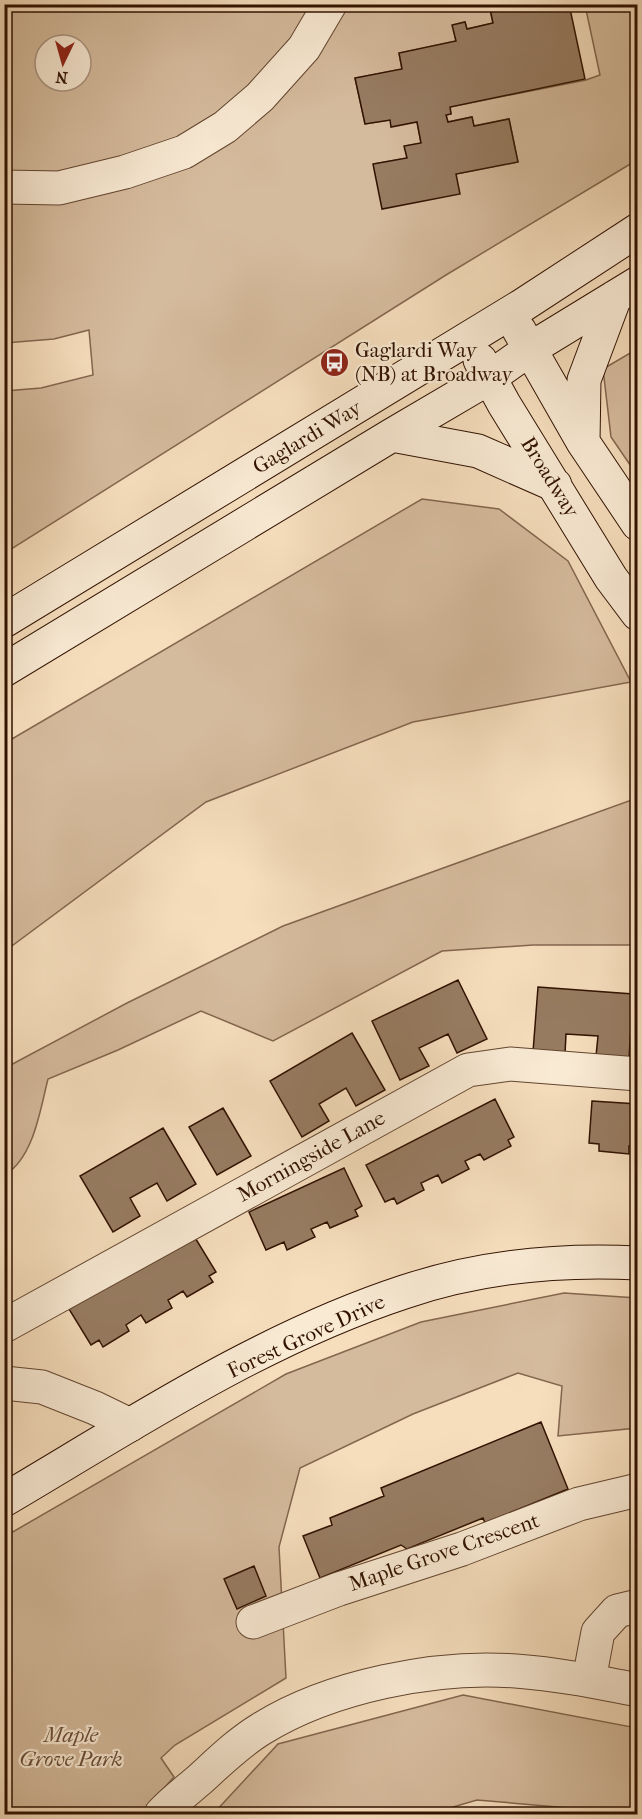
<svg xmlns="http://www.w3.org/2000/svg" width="642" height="1819" viewBox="0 0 642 1819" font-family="'IM FELL French Canon',serif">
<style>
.green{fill:#d5bb9d;stroke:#83664e;stroke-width:1.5;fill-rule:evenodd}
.building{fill:#977c62;stroke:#311200;stroke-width:1.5}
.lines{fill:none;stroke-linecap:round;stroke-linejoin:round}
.street-casing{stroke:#62452f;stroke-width:35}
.secondary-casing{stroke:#311200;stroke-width:35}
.street{stroke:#f9ead4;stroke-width:33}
.secondary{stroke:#f9ead4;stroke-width:33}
.labels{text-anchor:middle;stroke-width:4.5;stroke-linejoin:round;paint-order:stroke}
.poi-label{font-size:21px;fill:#311200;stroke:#f9ead4;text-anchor:start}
.street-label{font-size:21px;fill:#311200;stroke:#f9ead4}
.park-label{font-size:21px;font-style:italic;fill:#6a4d37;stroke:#f9ead4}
</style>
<rect width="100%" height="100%" fill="#f6debd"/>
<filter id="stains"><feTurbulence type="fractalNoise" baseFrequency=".00333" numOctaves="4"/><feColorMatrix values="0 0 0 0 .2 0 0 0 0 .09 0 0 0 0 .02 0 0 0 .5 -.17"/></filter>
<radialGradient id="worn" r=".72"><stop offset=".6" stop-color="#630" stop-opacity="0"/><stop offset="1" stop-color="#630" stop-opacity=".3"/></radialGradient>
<path class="green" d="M4,5h485l4,18 -26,6 -2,-7 -12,3 3,16 -57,12 3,16 -47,9 10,46 25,-4 27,2 4,21 -16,3 2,12 -34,6 83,10 62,-12 -9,-43 -35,7 -2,-9 -24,5 -2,-7 5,-1 -1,-7 136,-27 14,-5 -15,-70h52v155l-191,115 -441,278v-162l36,-3 52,-13 -4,-45 -35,9 -49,4zM45,45h36v36h-36z
M637,349v126l-26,-38 -8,-68z
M422,499l77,10 69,52 63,121 -218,40 -207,80 -201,149v-208z
M637,798v147h-104l-91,6 -169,90 -72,-30 -83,39 -70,29c-8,31 -14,78 -43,96v-107l122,-65 156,-77z
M564,1293l73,5v130l-79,8 4,-50 -44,-13 -105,41 -113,54 -21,79 7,131 -111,67 -14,13 13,19 -33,37h-136l-1,-277 282,-163 135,-52z
M463,1695l174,33v86h-20l-2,-2 -138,-12 -48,14h-216l65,-70z"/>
<path class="building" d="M489,4h80l16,75 -135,28 1,7 -5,1 2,7 24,-5 2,9 35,-7 9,43 -62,12 4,20 -78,15 -9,-45 34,-6 -3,-12 17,-3 -4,-21 -26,5 -1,-7 -25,4 -10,-46 47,-9 -3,-16 57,-12 -4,-16 13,-3 2,7 26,-6z
M458,980l29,59 -30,14 -9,-19 -29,14 10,18 -29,14 -28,-59z
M538,987l95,7 -4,65 -33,-3 2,-20 -32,-2 -1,20 -32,-2z
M352,1033l33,57 -29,16 -10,-18 -27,16 10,17 -27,16 -32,-56z
M495,1099l19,38 -6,3 3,6 -27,14 -4,-6 -15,7 4,8 -27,14 -4,-8 -17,8 3,7 -27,14 -3,-6 -9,4 -19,-37z
M592,1101l46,3v42h-9v8l-30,-3v-7l-10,-1z
M223,1108l28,48 -34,19 -28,-48z
M163,1128l33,56 -29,17 -10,-18 -27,15 10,18 -27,16 -33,-56z
M344,1168l18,38 -7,4 3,6 -28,12 -3,-6 -16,7 4,8 -28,13 -3,-8 -18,8 -17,-38z
M194,1236l22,36 -7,4 4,6 -26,15 -4,-6 -15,9 4,8 -26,15 -5,-8 -15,10 3,6 -26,16 -4,-7 -8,5 -22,-36z
M541,1422l27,67 -83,34 -2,-5 -76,31 -6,-4 -81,33 -17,-42 29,-11 -2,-7 54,-22 -3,-8z
M254,1566l12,30 -29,13 -13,-30z"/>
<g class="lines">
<defs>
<path id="street" d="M4,187l55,1 66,-16 59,-20 41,-25 35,-30 44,-49 26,-44
M4,1326l464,-256 42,-6 128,10
M4,1383l38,4 53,21 35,17
M253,1622l86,-33 123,-40 117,-45 59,-14
M589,1680l9,-48 19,-21 21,-5
M161,1814c11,-12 24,-22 37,-33 20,-18 40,-38 63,-52 69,-43 175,-64 255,-58 41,3 81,11 122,19"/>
<path id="secondary" d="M519,330l64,112 55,82
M480,360l24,44 107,174 27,36
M392,435l86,16 77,34
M583,442l1,-62 31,-83
M4,621l519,-316 115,-75
M4,670l388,-235 97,-57 41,-29 108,-66
M4,1500c129,-76 257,-161 400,-208 74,-25 155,-33 234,-29"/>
</defs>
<use href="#street" class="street-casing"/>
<use href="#secondary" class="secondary-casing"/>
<use href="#street" class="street"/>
<use href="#secondary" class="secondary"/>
</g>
<defs>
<symbol id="bus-disc" viewBox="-11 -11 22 22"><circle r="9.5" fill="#8f2418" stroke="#f9ead4"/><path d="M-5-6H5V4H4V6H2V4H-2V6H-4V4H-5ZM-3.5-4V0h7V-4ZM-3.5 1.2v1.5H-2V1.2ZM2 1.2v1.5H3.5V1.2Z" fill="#fff"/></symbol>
</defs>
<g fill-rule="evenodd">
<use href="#bus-disc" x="318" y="346" width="33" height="33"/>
</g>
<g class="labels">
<g class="poi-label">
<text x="355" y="357">Gaglardi Way<tspan x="355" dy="24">(NB) at Broadway</tspan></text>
</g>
<g class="street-label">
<text transform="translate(307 437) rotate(-31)" y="7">Gaglardi Way</text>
<text transform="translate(550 477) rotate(58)" y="7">Broadway</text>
<text transform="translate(311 1156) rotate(-29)" y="7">Morningside Lane</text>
<text transform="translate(306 1336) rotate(-25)" y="7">Forest Grove Drive</text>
<text transform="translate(444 1552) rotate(-19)" y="7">Maple Grove Crescent</text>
</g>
<g class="park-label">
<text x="71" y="1742">Maple<tspan x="71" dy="24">Grove Park</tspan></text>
</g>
</g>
<rect width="642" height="1819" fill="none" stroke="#f6debd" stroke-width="24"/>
<rect x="6" y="6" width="630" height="1807" fill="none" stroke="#311200" stroke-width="3"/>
<rect x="12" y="12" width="618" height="1795" fill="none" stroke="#311200" stroke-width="1.5"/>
<g transform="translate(63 63) rotate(185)"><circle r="28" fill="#f9ead4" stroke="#a9947f" stroke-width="1.5"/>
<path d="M0-4.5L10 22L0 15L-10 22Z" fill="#8f2418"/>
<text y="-9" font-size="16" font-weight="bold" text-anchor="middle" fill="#311200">N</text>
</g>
<rect width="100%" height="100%" filter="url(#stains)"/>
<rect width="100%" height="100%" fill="url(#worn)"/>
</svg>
